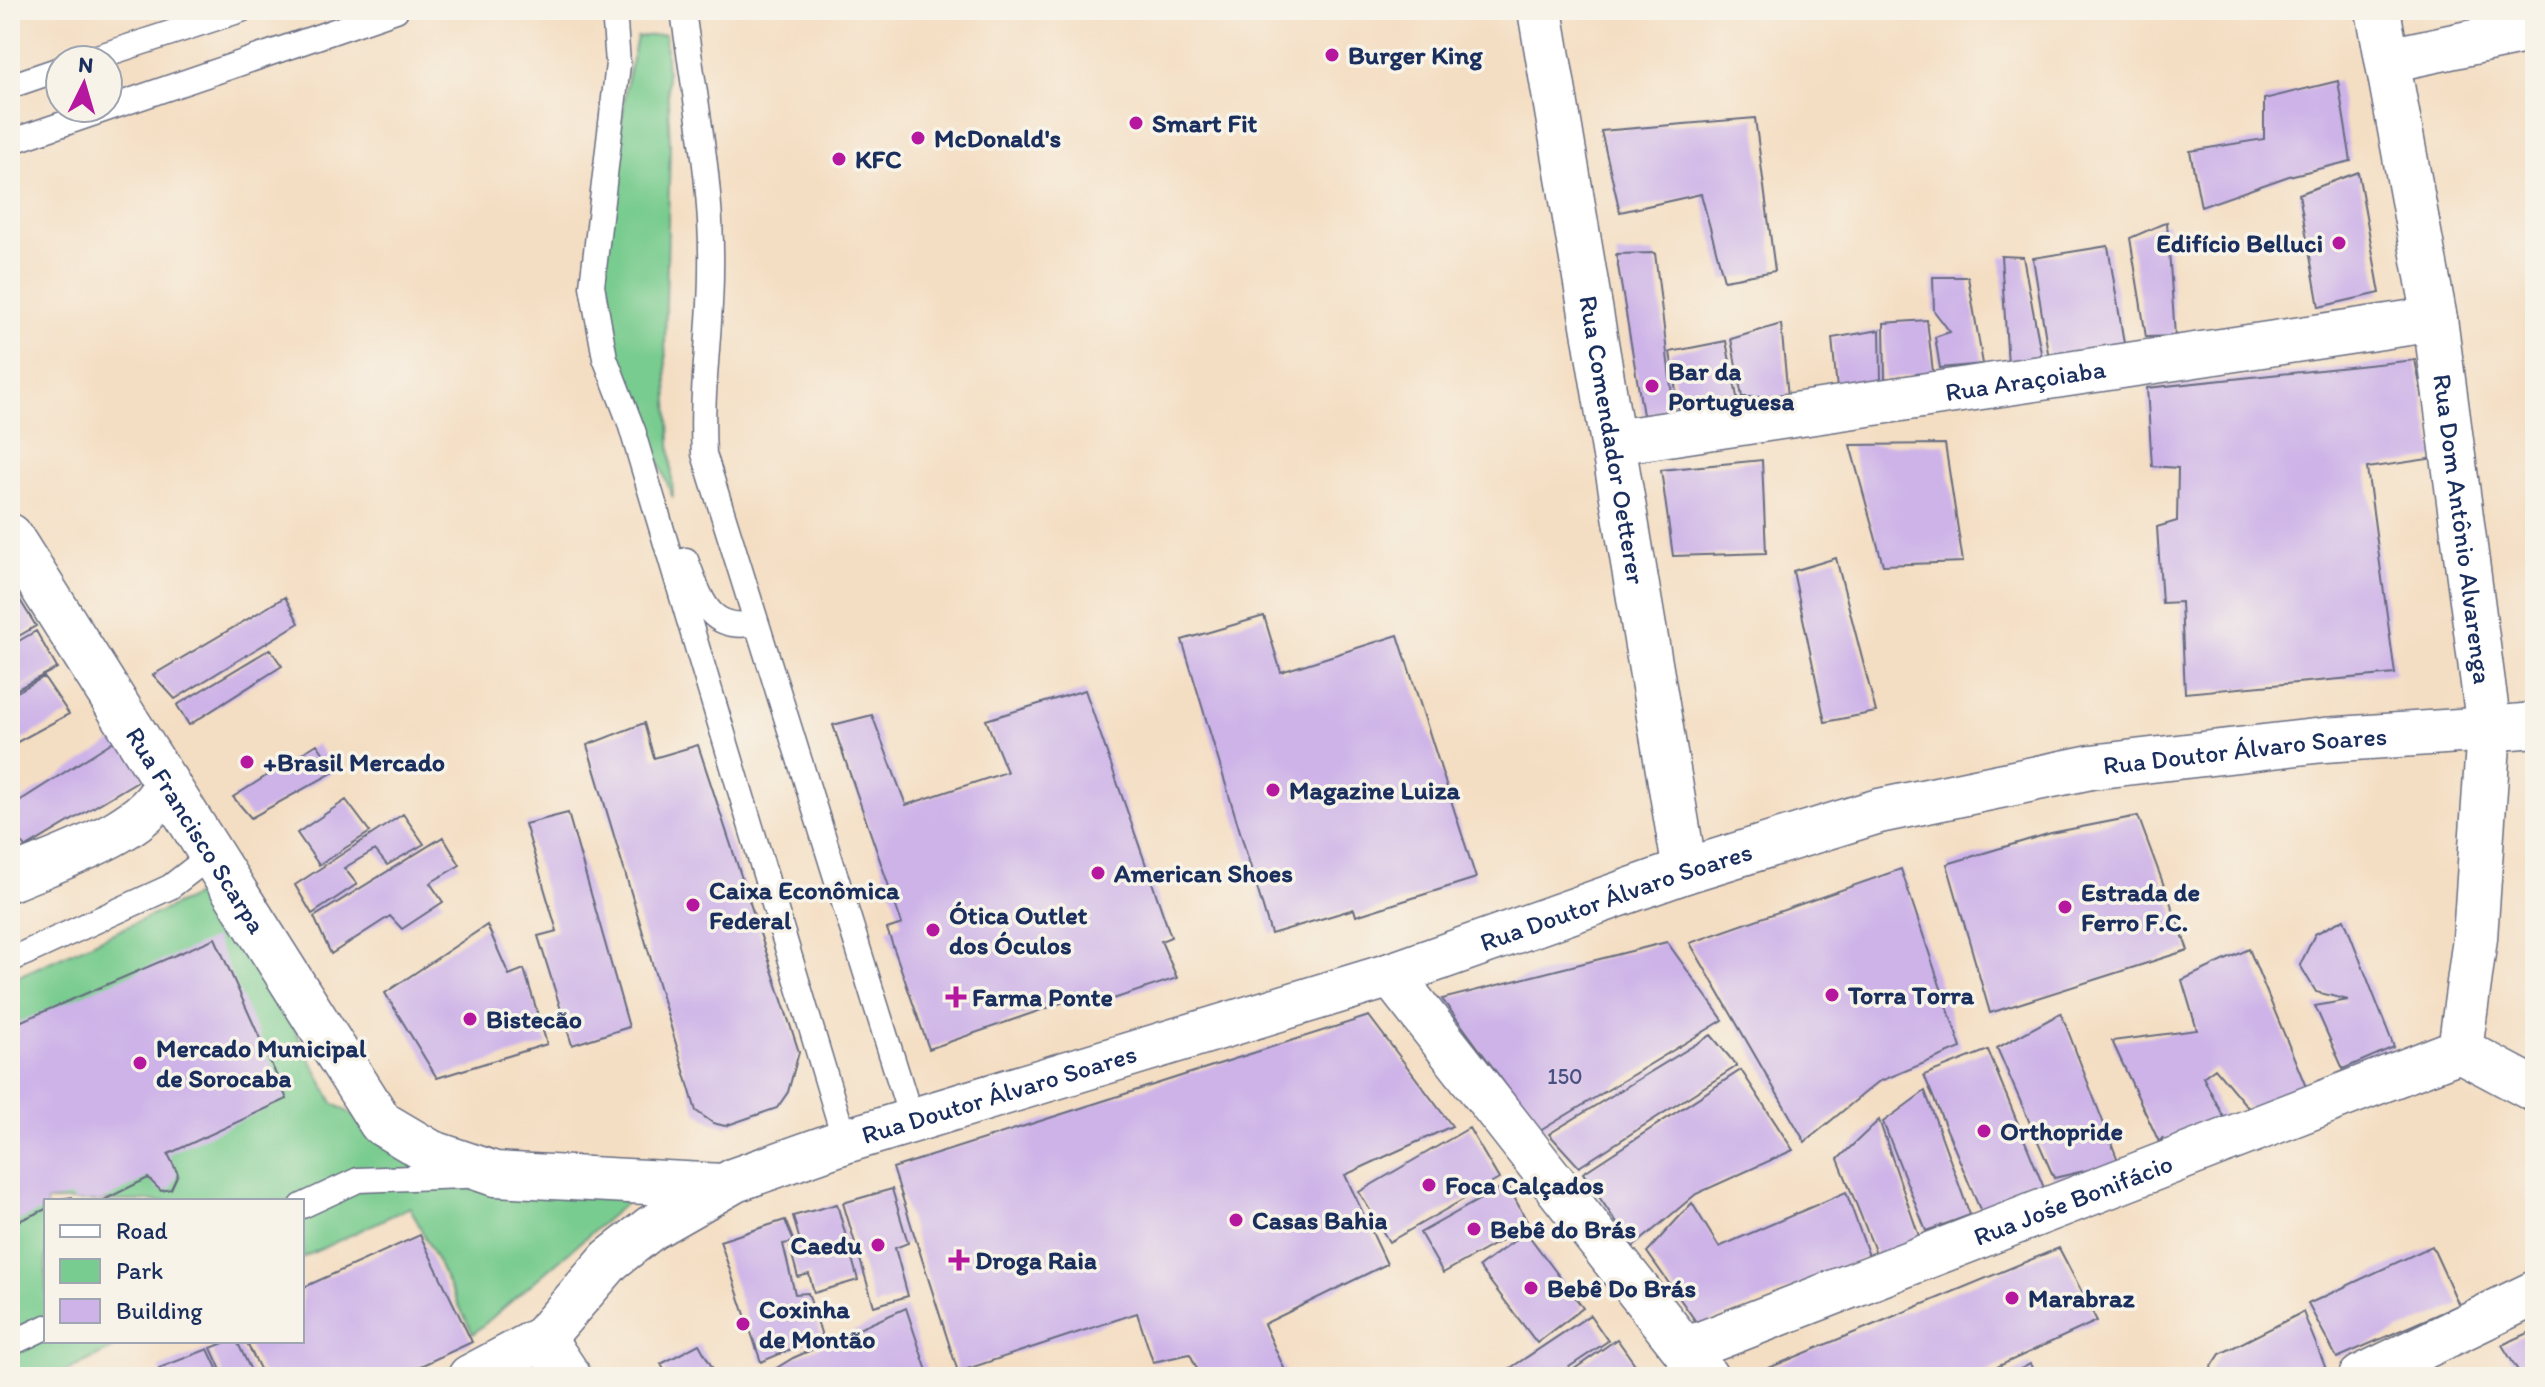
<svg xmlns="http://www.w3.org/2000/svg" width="2545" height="1387" viewBox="0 0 2545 1387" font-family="Itim,sans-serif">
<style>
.green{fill:#79cc8f;stroke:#4a7e76;stroke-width:2}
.building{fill:#cdb3e8}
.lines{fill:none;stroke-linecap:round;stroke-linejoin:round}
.lane-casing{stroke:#676c81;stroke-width:27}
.street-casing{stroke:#676c81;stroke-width:47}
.secondary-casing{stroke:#676c81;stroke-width:47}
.primary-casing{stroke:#676c81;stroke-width:47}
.lane{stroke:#fff;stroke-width:24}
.street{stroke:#fff;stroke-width:44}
.secondary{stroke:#fff;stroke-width:44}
.primary{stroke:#fff;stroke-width:44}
.poi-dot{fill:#b5179e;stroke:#f7f3e8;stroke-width:3}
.labels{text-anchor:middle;stroke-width:7;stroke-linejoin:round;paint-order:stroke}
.number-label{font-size:22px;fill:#485080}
.poi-label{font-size:26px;font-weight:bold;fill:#1b2f5e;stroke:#f7f3e8;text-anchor:start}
.street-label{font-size:26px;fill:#1b2f5e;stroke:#f7f3e8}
</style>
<rect width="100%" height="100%" fill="#f7f3e8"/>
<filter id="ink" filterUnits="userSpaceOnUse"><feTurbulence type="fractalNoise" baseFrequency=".0125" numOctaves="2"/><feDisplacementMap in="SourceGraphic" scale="16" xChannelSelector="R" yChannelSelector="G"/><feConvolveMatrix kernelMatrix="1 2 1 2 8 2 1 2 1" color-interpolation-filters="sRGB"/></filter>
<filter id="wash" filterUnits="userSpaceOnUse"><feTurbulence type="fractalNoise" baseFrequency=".006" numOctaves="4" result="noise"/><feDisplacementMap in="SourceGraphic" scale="32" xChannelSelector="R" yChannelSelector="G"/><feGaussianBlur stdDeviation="1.8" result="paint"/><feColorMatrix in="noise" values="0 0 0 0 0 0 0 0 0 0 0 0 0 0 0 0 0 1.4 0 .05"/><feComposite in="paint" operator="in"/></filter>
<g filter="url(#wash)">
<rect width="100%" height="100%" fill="#f4dec3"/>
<path class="green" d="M665,34l5,111 -5,198 8,155 -49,-126 -18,-63 -3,-35 23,-187 11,-50z
M219,885l114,218 142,86 159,7 -161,138 -63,-127 -108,51v-57h-256v140h83l-75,36h-44v-397z"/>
<g id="blocks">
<path class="building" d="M2338,81l13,80 -62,15 -88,31 -11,-56 74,-12v-40z
M1755,118l20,153 -51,9 -23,-86 -81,18 -19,-81z
M2358,172l22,121 -61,14 -20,-113z
M2167,222l8,114 -29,1 -16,-99z
M2108,246l17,103 -76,10 -16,-101z
M1655,253l19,159 -31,3 -27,-161z
M2001,256l22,1 19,101 -34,7z
M1933,277h35l15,87 -43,4 -5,-31 15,-5 -16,-21z
M1927,320l6,52 -48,7 -1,-56z
M1781,324l7,73h-46l-11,-58z
M1880,330l1,51 -44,8 -5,-51z
M1726,341l12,61 -59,9 -9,-59z
M2415,360l20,98 -68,10 28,206 -210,19 -4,-91 -19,1 -5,-76 20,-6 1,-53 -26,-2 -5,-78z
M1945,444l18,118 -80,3 -33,-120z
M1762,460l4,93 -93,3 -12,-86z
M1836,558l40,154 -51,10 -32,-151z
M10,584l26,42 -26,15z
M285,597l14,26 -124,76 -22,-24z
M1264,616l17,56 117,-37 78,243 -120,38 -2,-7 -83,25 -89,-294z
M36,631l21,37 -47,25v-47z
M270,649l12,17 -93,59 -12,-20z
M44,677l25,37 -59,32v-50z
M1085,690l86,247 -10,4 16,37 -88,29 -5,-12 -155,54 -42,-120 15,-5 -69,-199 39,-10 34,90 101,-33 -21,-52z
M644,723l10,35 44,-13 101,307 -11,40 -11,16 -52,18 -12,-3 -17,-12 -109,-366z
M120,737l26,39 -121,72 -15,-27v-14z
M317,744l19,27 -85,47 -18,-21z
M346,800l24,32 -51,33 -22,-32z
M568,813l61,214 -57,18 -34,-109 19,-5 -32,-107z
M403,814l21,30 -37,21 -12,-15 -31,18 13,16 -45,30 -17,-29z
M2138,816l50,134 -198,63 -43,-149 104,-31z
M443,837l17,28 -30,18 13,19 -41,27 -12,-13 -59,38 -17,-37z
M1901,869l60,179 -83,34 -73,60 -115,-199z
M2344,919l50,128 -51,22 -28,-63 33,-6 -32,-8 -16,-27 15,-31z
M487,925l22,50 15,-6 23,75 -110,34 -52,-85z
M215,938l72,161 -119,55 10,20 -7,15 -10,2 -13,-13 -46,23h-28l-2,-4 -26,4v8l-36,16v-199z
M1667,942l56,78 -183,111 -98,-132z
M2249,949l62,150 -56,17 -40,-48 -12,9 27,52 -71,20 4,-12 -4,5 -47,-101 85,-11 -15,-50z
M2061,1013l58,150 -65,15 -57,-130z
M1369,1016l83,110 -107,49 42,89 -123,60 24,53h-87l-11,-23 -37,8 -16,-49 -179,59 -65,-204z
M1711,1035l26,31 -158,101 -30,-33z
M1988,1050l56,138 -61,29 -59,-142z
M1741,1070l52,80 -97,44 -63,53 -50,-74z
M1925,1091l45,124 -44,16 -43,-109z
M1879,1120l43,125 -44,13 -40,-99z
M1469,1128l30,51 -110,63 -30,-50z
M1507,1184l22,41 -86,48 -23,-40z
M892,1189l16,54 -13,5 13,48 -34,10 -31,-103z
M1846,1192l23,64 -170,70 -52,-74 45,-49 27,44z
M837,1204l21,76 -44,13 -5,-19 -11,3 -8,-29 11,-3 -8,-29z
M785,1220l9,22 -11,2 12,50 13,-1 14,43 -61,26 -41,-121z
M1526,1232l57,76 -46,35 -58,-76z
M420,1235l52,107 -75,35h-133l-18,-36h56v-53z
M2432,1246l27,59 -122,53 -29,-54z
M2059,1248l38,73 -122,56h-228z
M906,1308l23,69h-167l31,-19z
M2303,1312l25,62 -123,3 15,-23z
M1590,1315l18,26 -54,36h-57z
M2535,1330v47h-13l-20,-32z
M1617,1339l27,38h-81z
M228,1341h9l17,36h-30l-13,-29z
M699,1344l18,32 -49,1 -7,-13z
M208,1349l13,28h-58l-4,-9z
M2030,1364l7,13h-32z"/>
</g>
</g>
<g filter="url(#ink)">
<use href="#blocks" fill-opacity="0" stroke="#676c81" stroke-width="2"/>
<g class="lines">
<defs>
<path id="lane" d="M614,10l4,54 -26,222 13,72 29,75
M683,10c11,86 30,174 28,261 0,62 -11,121 -7,183l208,667
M88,60l153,-50
M10,86l50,-17
M10,142l386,-132
M629,420l216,721
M686,560c15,37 21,73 70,63
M10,960l160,-73 31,-24v-22
M302,1206l56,-26 106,-4
M10,1344l36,-17"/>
<g id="street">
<path d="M2388,60l147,-31"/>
<path id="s1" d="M1614,442l821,-123"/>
<path d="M10,879c45,-20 141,-48 156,-97"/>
<path d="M1391,975l315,402"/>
<path d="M543,1338l26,39"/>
<path id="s2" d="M1685,1350l775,-300"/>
</g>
<g id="secondary">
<path id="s3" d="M1540,10l145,861"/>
<path id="s4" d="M10,536l371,587 49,29 65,22 228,12"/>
<path id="s5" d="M470,1377l73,-39 67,-78 41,-32 84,-48 110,-39 546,-166 294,-104 194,-60 212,-44 233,-27 165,-11 -14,209 -15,112 75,40"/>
<path d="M2361,1377l174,-84"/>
</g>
<g id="primary">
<path id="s6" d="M2378,10l57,309 54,410 46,-4"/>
</g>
</defs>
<use href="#lane" class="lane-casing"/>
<use href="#street" class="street-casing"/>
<use href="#secondary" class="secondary-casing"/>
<use href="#primary" class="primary-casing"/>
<use href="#lane" class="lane"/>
<use href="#street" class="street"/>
<use href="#secondary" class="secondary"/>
<use href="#primary" class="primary"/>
</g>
</g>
<g class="poi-dot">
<circle cx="1332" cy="55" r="8"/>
<circle cx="1136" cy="123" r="8"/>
<circle cx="918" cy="138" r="8"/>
<circle cx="839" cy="159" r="8"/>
<circle cx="2339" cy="243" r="8"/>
<circle cx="1652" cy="386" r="8"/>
<circle cx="247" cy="762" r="8"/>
<circle cx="1273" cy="790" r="8"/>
<circle cx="1098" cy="873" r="8"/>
<circle cx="693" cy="905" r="8"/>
<circle cx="2065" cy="907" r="8"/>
<circle cx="933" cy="930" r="8"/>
<circle cx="1832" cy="995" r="8"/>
<path d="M952 985h8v8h8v8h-8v8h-8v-8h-8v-8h8z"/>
<circle cx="470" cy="1019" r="8"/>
<circle cx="140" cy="1063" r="8"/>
<circle cx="1984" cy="1131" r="8"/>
<circle cx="1429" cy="1185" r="8"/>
<circle cx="1236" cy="1220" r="8"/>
<circle cx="1474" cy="1229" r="8"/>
<circle cx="878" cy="1245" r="8"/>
<path d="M955 1248h8v8h8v8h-8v8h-8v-8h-8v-8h8z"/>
<circle cx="1531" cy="1288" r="8"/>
<circle cx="2012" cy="1298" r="8"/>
<circle cx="743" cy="1324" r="8"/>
</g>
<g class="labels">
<g class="number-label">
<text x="1565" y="1084">150</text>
</g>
<g class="poi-label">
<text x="1348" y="64">Burger King</text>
<text x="1152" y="132">Smart Fit</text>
<text x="934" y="147">McDonald's</text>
<text x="855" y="168">KFC</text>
<text x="2323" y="252" text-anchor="end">Edifício Belluci</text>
<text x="1668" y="380">Bar da<tspan x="1668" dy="30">Portuguesa</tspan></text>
<text x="263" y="771">+Brasil Mercado</text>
<text x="1289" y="799">Magazine Luiza</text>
<text x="1114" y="882">American Shoes</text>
<text x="709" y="899">Caixa Econômica<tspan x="709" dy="30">Federal</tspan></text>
<text x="2081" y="901">Estrada de<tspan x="2081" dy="30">Ferro F.C.</tspan></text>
<text x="949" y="924">Ótica Outlet<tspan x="949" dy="30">dos Óculos</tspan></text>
<text x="1848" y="1004">Torra Torra</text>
<text x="972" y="1006">Farma Ponte</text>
<text x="486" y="1028">Bistecão</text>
<text x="156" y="1057">Mercado Municipal<tspan x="156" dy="30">de Sorocaba</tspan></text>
<text x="2000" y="1140">Orthopride</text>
<text x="1445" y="1194">Foca Calçados</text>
<text x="1252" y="1229">Casas Bahia</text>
<text x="1490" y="1238">Bebê do Brás</text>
<text x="862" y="1254" text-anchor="end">Caedu</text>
<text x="975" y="1269">Droga Raia</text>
<text x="1547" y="1297">Bebê Do Brás</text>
<text x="2028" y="1307">Marabraz</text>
<text x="759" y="1318">Coxinha<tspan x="759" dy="30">de Montão</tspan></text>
</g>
<g class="street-label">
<text dy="9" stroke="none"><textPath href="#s1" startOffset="416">Rua Araçoiaba</textPath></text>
<text dy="9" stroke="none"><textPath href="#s3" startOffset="436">Rua Comendador Oetterer</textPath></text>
<text dy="9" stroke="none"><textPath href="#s6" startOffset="526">Rua Dom Antônio Alvarenga</textPath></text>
<text dy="9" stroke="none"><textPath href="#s5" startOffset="1908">Rua Doutor Álvaro Soares</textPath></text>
<text dy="9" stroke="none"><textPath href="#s4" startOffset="348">Rua Francisco Scarpa</textPath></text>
<text dy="9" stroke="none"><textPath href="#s5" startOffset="1260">Rua Doutor Álvaro Soares</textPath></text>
<text dy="9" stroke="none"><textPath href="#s5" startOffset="612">Rua Doutor Álvaro Soares</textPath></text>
<text dy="9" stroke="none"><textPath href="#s2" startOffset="416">Rua Jośe Bonifácio</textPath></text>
</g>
</g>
<rect width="2545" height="1387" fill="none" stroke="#f7f3e8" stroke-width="40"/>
<rect x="44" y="1199" width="260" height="144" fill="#f7f3e8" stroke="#9fa5b1" stroke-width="2"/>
<rect x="60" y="1225" width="40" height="12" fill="#ffffff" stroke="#9fa5b1" stroke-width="2"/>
<text x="116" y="1239" font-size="24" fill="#1b2f5e">Road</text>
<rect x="60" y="1259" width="40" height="24" fill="#79cc8f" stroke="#9fa5b1" stroke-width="2"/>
<text x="116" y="1279" font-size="24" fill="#1b2f5e">Park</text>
<rect x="60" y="1299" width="40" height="24" fill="#cdb3e8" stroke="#9fa5b1" stroke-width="2"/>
<text x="116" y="1319" font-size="24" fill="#1b2f5e">Building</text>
<g transform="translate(84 84) rotate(5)"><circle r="38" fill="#f7f3e8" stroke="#9fa5b1" stroke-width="2"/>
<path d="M0-6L14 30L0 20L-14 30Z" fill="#b5179e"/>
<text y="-12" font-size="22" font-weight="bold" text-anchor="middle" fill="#1b2f5e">N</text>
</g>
</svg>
